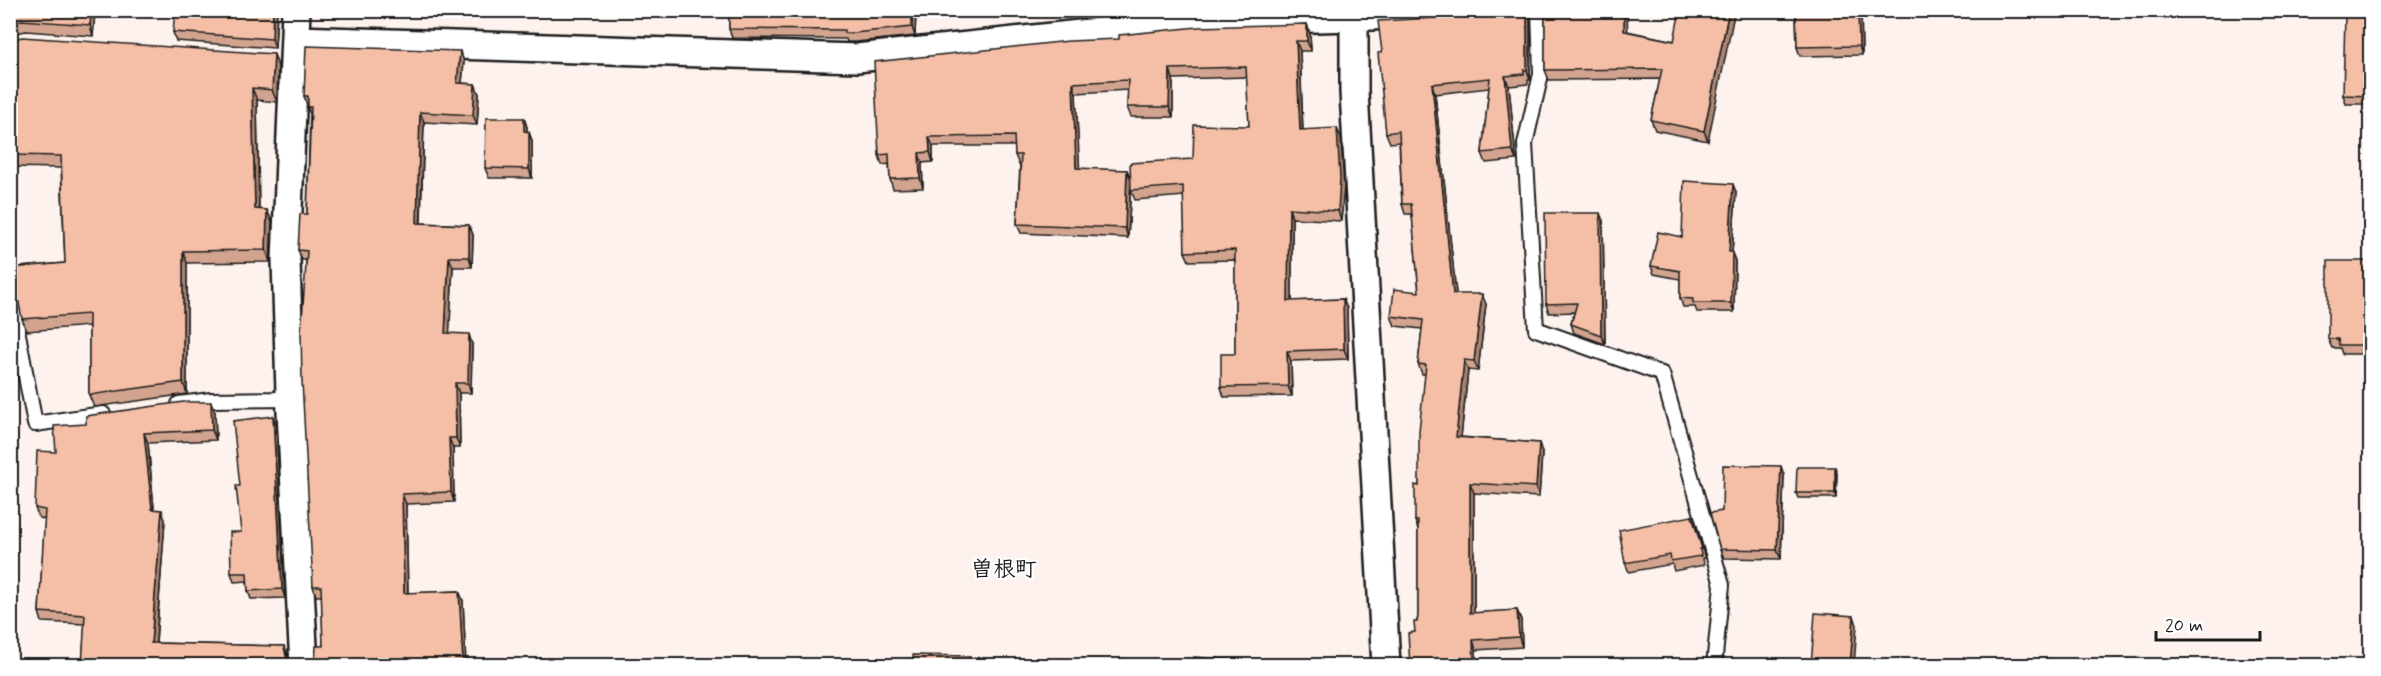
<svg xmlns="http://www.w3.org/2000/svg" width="2381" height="676" viewBox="0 0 2381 676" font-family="Mynerve,'Klee One',sans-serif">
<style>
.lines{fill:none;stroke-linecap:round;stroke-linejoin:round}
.lane-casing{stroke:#1c1c1c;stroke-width:18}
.street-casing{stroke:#1c1c1c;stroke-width:32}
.lane{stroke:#fff;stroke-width:14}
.street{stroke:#fff;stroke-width:27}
.wall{fill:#d2a48f;stroke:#1c1c1c;stroke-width:1.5;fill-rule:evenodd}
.shaded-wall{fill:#ab8674;stroke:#1c1c1c;stroke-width:1.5}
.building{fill:#f4bfa6;stroke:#1c1c1c;stroke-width:1.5}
.labels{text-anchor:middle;stroke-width:4.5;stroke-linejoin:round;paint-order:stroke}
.quarter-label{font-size:22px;font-weight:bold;fill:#1c1c1c;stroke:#fff}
</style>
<rect width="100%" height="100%" fill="#fdf2ed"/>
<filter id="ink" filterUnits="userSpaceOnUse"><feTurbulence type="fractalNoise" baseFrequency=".0167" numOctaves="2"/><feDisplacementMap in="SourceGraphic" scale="12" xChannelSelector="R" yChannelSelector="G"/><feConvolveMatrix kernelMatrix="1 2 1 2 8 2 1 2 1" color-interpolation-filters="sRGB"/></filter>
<g filter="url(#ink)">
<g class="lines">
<defs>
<path id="lane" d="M1539,10l2,64 -16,70 11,185 126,45 60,211 -8,81
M10,292l25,132 68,-10
M179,404l32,-4 80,-1"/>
<path id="street" d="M296,10l-10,250 4,132 14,274
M1354,10v82l32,574
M296,40l561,18 344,-37 153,-4 121,-7"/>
</defs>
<use href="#lane" class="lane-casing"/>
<use href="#street" class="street-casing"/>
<use href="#lane" class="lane"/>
<use href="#street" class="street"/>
</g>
<path class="wall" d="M10,10h85v2l-2,24 -67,-5 -15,3z
M277,10l-2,38 -99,-7 -3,-9z
M729,10h187l-1,26 -59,6h-9l-1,-3 -114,-1 -3,-9z
M1119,10h33l-31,4z
M1530,10v70h-2v4l-19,2 7,74 -30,3 -4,-10 7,-65 -54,6 21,200 30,10 -8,67 -10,-1 -7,67 78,6 3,10 -3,44 -65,-4v120l43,-3 4,10 1,27 -46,3 -61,-18 3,-16v-87l-3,-8 4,-35 6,-112h-3l-4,-10 4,-35 -27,-3 -4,-10 28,-24 -7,-78h-7l-3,-10 -3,-62 -9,1 -4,-10 -4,-81 99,-39z
M1545,10h82v21l47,10 34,100 -53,-11 -4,-10 9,-41 -111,1 -4,-10z
M1796,10h65l1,45 -62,1 -3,-9z
M2370,16v88h-24l-3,-9z
M1307,24l3,10 1,17h-11l3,79 38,8 3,50 -3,33 -49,-3v83l51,-2 4,10 1,50 -57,2 1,35 -68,1 -3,-10 14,-33v-94l-46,1 -4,-9 -1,-56 -49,4 -4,-10v-7l-3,55 -107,-5 -4,-9 3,-59h-1l-4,-10v-9h-82v16l-11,1 1,25 -30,1 -3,-10 -1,-15 -7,1 -3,-10 240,-116zM1247,77l2,49 -56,33 -62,20 -4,-9 -48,-1 -3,-76 52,-3 -1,17 4,10h42v-38z
M10,40l268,26 -1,36 -20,-2 2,109 8,1 5,12 -2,40 -83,1v131l-93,13 -5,-12v-69l-62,5 -5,-12 -6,-32 -2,-3 -4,-1v-15l55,-5 -4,-95 -51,-1z
M464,61l-2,22 13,1 4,10 -2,31 -53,-3 -3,101 48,2 4,10 -1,32h-19l-4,66 23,11 -1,49h-12l1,55h-7l1,54 -48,2 2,89 51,-2 4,10 3,65h-154l11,-20 -1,-50h-6l-3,-10 -7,-326h-4l-4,-10 9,-36 3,-100 -6,-18z
M524,118l3,9v5h2l3,9v37h-43l-4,-10z
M1736,192l-4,61 3,8 -1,51h-37l-2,-5h-12l-3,-9v-19l-26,-5 -3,-8 31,-29z
M1603,221l2,123 -31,-11 -3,-9 3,-12 -25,1 -3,-9z
M2370,261v93h-28l-2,-6h-8l-4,-9z
M215,412l1,28 -68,3 6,66 11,11 -9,123 128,3 4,10 1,10h-207l3,-42 -43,-2 -3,-10 6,-93 -6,-1 -4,-10 21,-56z
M273,416l3,9 9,173 -34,1 -3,-8 -1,-10 -13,1 -3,-9 10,-41 -1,-46z
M1837,472l-1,26h-38l-2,-5z
M1784,475l-3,84 -57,-1 -4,-9 2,-38z
M1692,516l13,42h-2l1,7 -30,6 -2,-7 -43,8 -4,-9z"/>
<path class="shaded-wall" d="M91,10h4v2l-2,24 -3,-11z
M273,10h4l-2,38 -3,-9z
M912,10h4l-1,26 -3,-9z
M1527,10h3v70l-3,-10z
M1624,10h3l1,30 -4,-9z
M1729,10h6l-27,131 -4,-10z
M1858,10h3l1,45 -3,-9z
M1307,24l3,10 1,17 -4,-10z
M1296,41l4,10 3,89 -3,-10z
M460,51l4,10 -3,32 -4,-10z
M274,54l4,12 -1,36 -5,-12z
M1170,69l3,10v38l-4,-10z
M1505,76l4,10 7,74 -4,-10z
M1073,83l3,10 4,85 -4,-10z
M475,84l4,10 -2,31 -4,-10z
M1432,84l3,10 22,209 -4,-9z
M252,88l5,12 2,121 -4,-12z
M420,112l4,10 -4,111 -3,-10z
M524,118l3,9v14l-3,-10z
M1337,128l4,10 3,50 -3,33 -3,-10z
M529,132l3,9v37l-3,-9z
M929,137l4,9v16l-3,-10z
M919,153l3,10 1,25 -3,-10z
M1127,170l4,10 -3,58 -3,-10z
M1733,184l3,8 -4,61 3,8 -1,51 -3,-9 -2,-51z
M1289,208l3,10v93l-4,-10z
M267,210l5,12 -2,40 -4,-12z
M1600,213l3,8 2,123 -4,-9z
M469,225l4,10 -1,32 -3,-10z
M183,251l4,12v131l-4,-12z
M449,257l4,10 -4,76 -4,-10z
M1482,294l4,10 -8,67 -4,-10z
M1343,299l4,10 1,50 -4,-10z
M469,334l3,10 -1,49 -3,-10z
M1287,351l4,10 1,35 -4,-10z
M1464,360l4,10 -8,77 -4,-10z
M455,383l4,10 1,55 -4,-10z
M211,402l4,10 1,28 -4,-10z
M273,416l3,9 9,173 -3,-9z
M144,433l4,10 7,76 -3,-10z
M449,438l4,10 1,54 -3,-10z
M1539,443l3,10 -3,44 -3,-10z
M1781,466l3,9 -3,84 -4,-9z
M1835,467l2,5 -1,26 -1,-5z
M1470,483l4,10v130l-4,-10z
M402,494l4,10 2,99 -4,-10z
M162,510l3,10 -10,133 -4,-10z
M459,591l4,10 3,65h-2l-1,-3z
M1517,610l4,10 1,27 -3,-10z
M1854,616l3,9 -3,41h-4z
M1473,640l3,10 1,16h-3z
M284,646l4,10 1,10h-1z
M969,656l4,10h-4z"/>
<path class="building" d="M10,10h81l-1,15 -68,-5 -12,3z
M175,10h98l-1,29 -99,-7z
M729,10h183v17l-59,6h-9v-3l-115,-1z
M1483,10h44v60h-3v4l-19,2 7,74 -30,3 8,-75 -58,6 21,210h29l-8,67 -10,-1 -8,77 83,6 -3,44 -66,-4v130l47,-3 2,27 -46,3 1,26h-64l-2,-33 7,-1 -1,-10h3l1,-6v-95h-3v-36l4,1v-55l7,-66 -8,-1 5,-44 -32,-4 3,-27 25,3 -8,-88h-9l-3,-73 -13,2 -8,-80 4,-1 -4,-31 95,-5 8,-3z
M1545,10h79v21l50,10 6,-31h49l-25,121 -53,-11 11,-51 -117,1z
M1796,10h62l1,36 -62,1z
M2345,15l25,1v80l-27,-1z
M1307,24v17h-11l4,89 37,-2 3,50 -2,33 -49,-3 -1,93 55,-2 1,50 -57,2 1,35 -67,1v-33h14v-104l-50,2 -2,-66 -52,4 -1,-27 63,-4 1,-34 55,1 -3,-59 -76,2 -1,38h-42l1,-27 -55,3 3,85 51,2 -2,58 -108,-4 4,-69h-6l-1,-19 -85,1 1,15 -11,1 1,25 -30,1 -1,-25 -10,1 -5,-93 195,-21 50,-2v-4l79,-8z
M22,37l252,17 -2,36 -20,-2 3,121 12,1 -1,40 -83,1v131l-94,13v-81l-67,5 -8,-41 -4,-5v-5l55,-5 -4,-107 -51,-1v-115z
M306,46l154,5 -3,32 18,1 -2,31 -53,-3 -3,111 52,2v32h-20l-4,76 24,1 -1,49h-13l1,55h-7l2,54 -49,2 2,99 55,-2 4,72 -58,3h-93l3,-3 1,-17h7l-2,-60h-8l-11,-205 -1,-49 6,-81 -9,-1 2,-36h7l4,-107h-3v-11h-4z
M486,118h38v13l5,1v37l-44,-1z
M1684,181l49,3 -4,68h3l-1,51h-38v-4l-13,-1v-27l-29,-5 7,-34 24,5z
M1545,213h55l1,122 -30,-11 6,-21 -31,1z
M2328,261h42v84h-31l-1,-6h-10z
M183,402h28l1,28 -68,3 8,76 10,1 -11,133 133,3 4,20h-206l3,-51 -46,-3 6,-102 -10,-2 2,-57 19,1 -2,-26 32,-2v-8z
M273,416l9,173 -34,2 -1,-18h-16l-1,-41h11l-5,-46h4l-7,-65z
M1723,465l58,1 -4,84 -57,-1 -10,-36 12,-2z
M1797,467h38v26h-39z
M1692,516l10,33h-2l1,7 -30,5 -1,-6 -45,8 -6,-33z
M1815,613l39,3 -4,50h-39z
M913,655l56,1v10h-56z
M1194,657l133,9h-133z
M1581,663v3h-18z"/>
</g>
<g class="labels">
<g class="quarter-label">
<text x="1004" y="576">曽根町</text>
</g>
</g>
<rect width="2381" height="676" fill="none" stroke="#fff" stroke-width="36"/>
<rect x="18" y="18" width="2345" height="640" fill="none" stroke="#1c1c1c" stroke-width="2" filter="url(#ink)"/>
<path d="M2156 631v9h104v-9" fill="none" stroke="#1c1c1c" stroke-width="3"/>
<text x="2165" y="631" font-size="18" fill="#1c1c1c" stroke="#ffffff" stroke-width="4.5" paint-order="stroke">20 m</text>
</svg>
